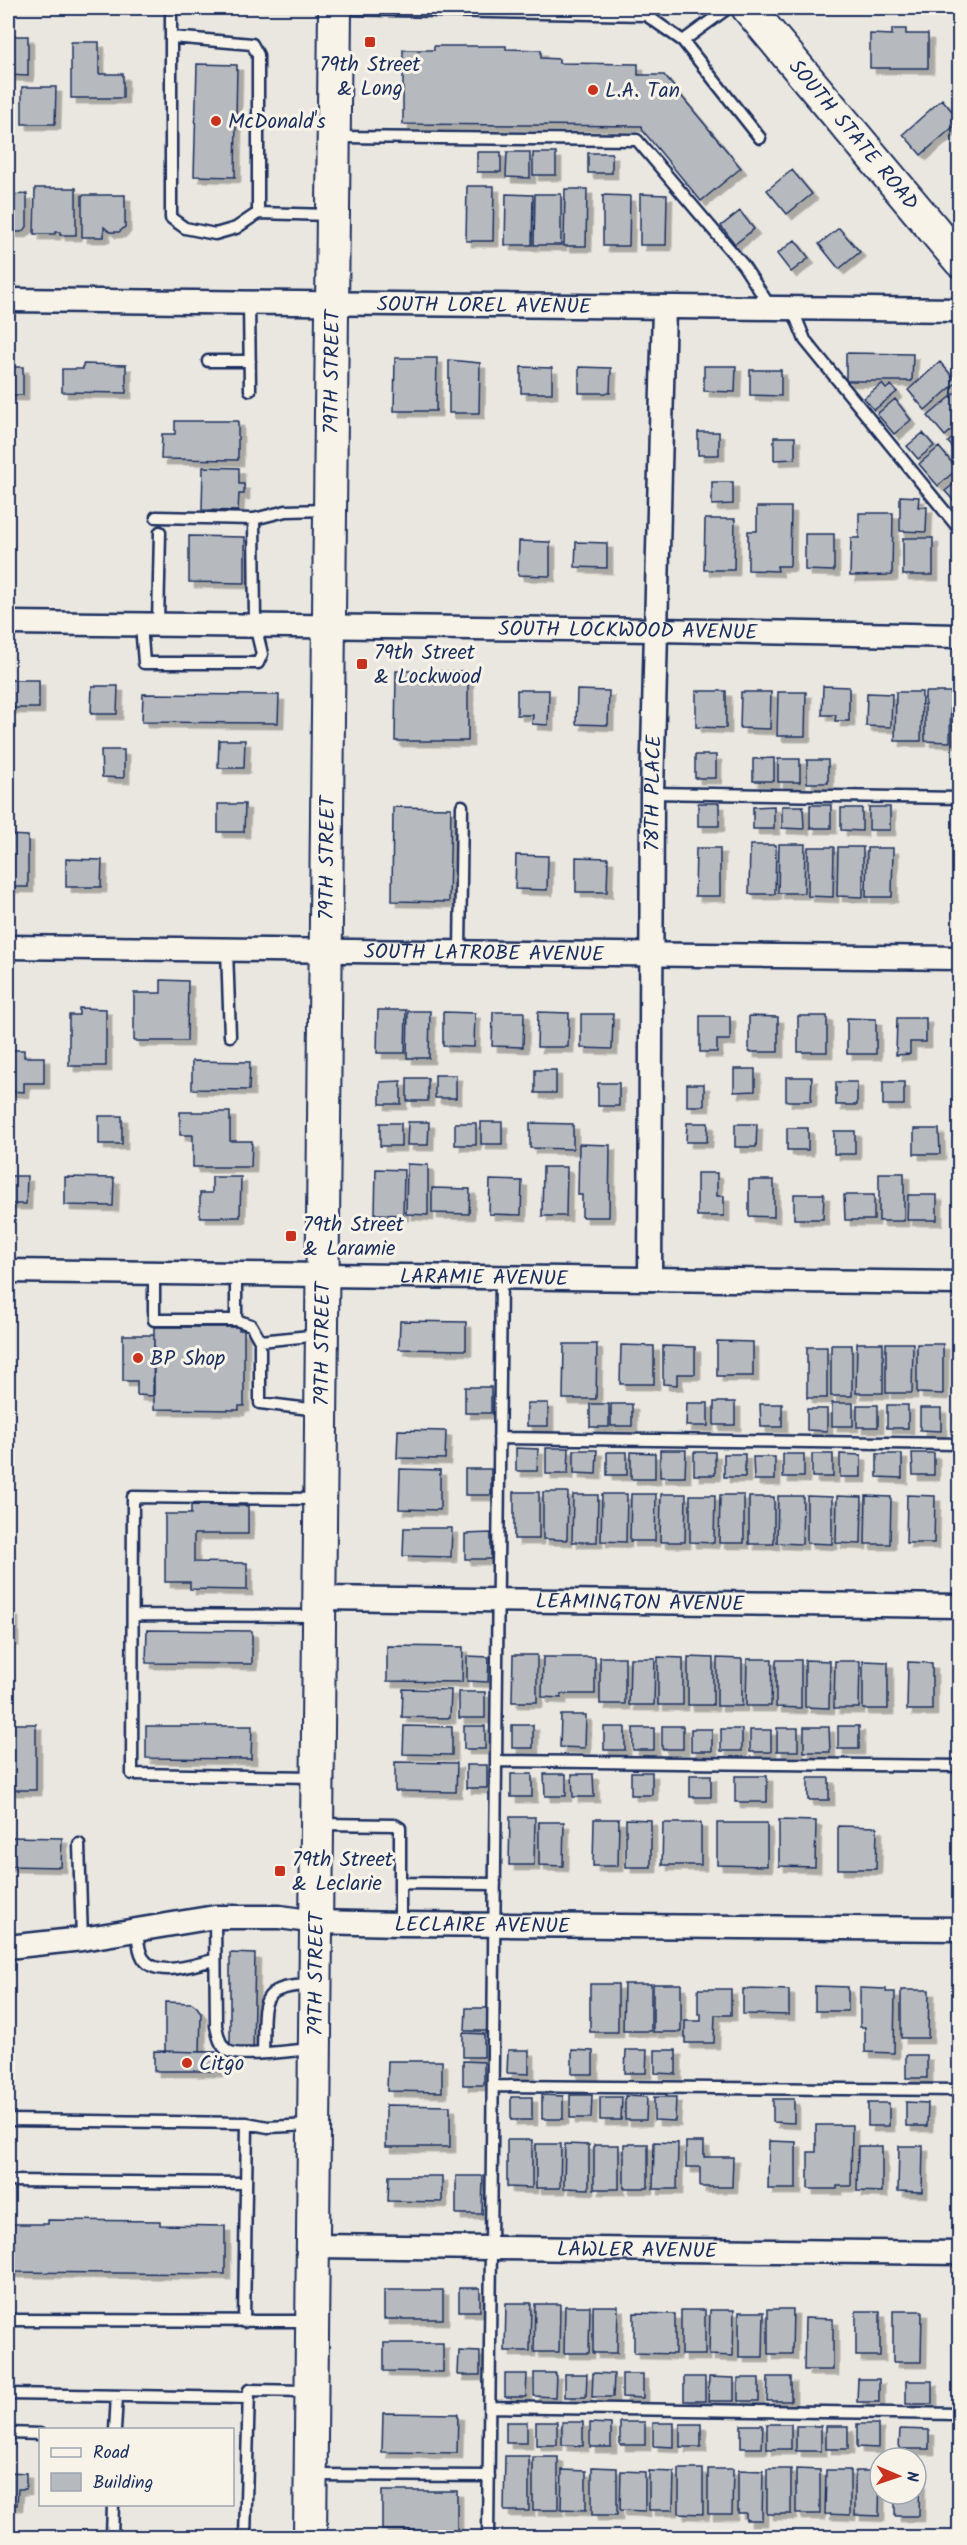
<svg xmlns="http://www.w3.org/2000/svg" width="967" height="2545" viewBox="0 0 967 2545" font-family="Kalam,sans-serif">
<style>
.building{fill:#b6babf;stroke:#1b2f5e;stroke-width:1.5;filter:url(#shadow)}
.lines{fill:none;stroke-linecap:round;stroke-linejoin:round}
.lane-casing{stroke:#1b2f5e;stroke-width:15}
.street-casing{stroke:#1b2f5e;stroke-width:27}
.secondary-casing{stroke:#1b2f5e;stroke-width:36}
.lane{stroke:#f7f3e8;stroke-width:10}
.street{stroke:#f7f3e8;stroke-width:22}
.secondary{stroke:#f7f3e8;stroke-width:32}
.poi-dot{fill:#c8321e;stroke:#f7f3e8;stroke-width:2}
.labels{text-anchor:middle;stroke-width:6;stroke-linejoin:round;paint-order:stroke}
.poi-label{font-size:21px;fill:#1b2f5e;stroke:#f7f3e8;text-anchor:start}
.street-label{font-size:21px;fill:#1b2f5e;stroke:#f7f3e8}
</style>
<defs>
<filter id="shadow"><feDropShadow dx="5.5" dy="5.5" stdDeviation="0" flood-color="#0004"/></filter>
</defs>
<rect width="100%" height="100%" fill="#eae7e0"/>
<filter id="ink" filterUnits="userSpaceOnUse"><feTurbulence type="fractalNoise" baseFrequency=".0167" numOctaves="2"/><feDisplacementMap in="SourceGraphic" scale="12" xChannelSelector="R" yChannelSelector="G"/><feConvolveMatrix kernelMatrix="1 2 1 2 8 2 1 2 1" color-interpolation-filters="sRGB"/></filter>
<g filter="url(#ink)">
<path class="building" d="M892,29h14v5h22v34h-58v-34l22,1z
M8,36h20v40l-20,-1z
M71,42h28v32h24v24h-52z
M434,46h72v3l35,1v8l18,1v4l79,1v11h26l77,93 -40,33 -58,-70 -1,-5 -239,-2v-74h31z
M197,64l40,1 -2,112 -41,-1z
M22,87h34l-1,37h-33z
M942,99l18,22 -39,34 -18,-21z
M477,152h24v20h-24z
M507,152h23v26l-24,-1z
M533,153h23v22h-23z
M588,153h24v20h-24z
M792,170l20,24 -25,20 -20,-24z
M467,186h27l-1,55h-27z
M35,188h41v47h-16v-3h-5v2h-21z
M565,189h22l-1,57h-22z
M27,194v33l-6,5h-9l-4,-5v-32z
M506,194l27,1 -1,50h-27z
M535,194h26v51h-27z
M640,194l27,1 -1,50h-26z
M82,195h43v32l-6,5h-9l-6,-5v10h-22z
M603,195l27,1 -1,50h-26z
M740,211l14,18 -19,15 -14,-18z
M839,228l21,24 -21,17 -20,-25z
M795,240l14,18 -18,14 -14,-18z
M846,353l67,1 -1,27h-66z
M395,358h42l-1,53h-42z
M449,360l31,3 -1,50h-30z
M940,362l17,20 -32,28 -17,-20z
M83,364l43,1v28l-64,-1v-23h21z
M704,366h32l-1,26 -31,-1z
M8,367h15v28h-15z
M521,367l31,1v25h-31z
M579,367l32,1 -1,25h-31z
M750,370h31v26l-31,-1z
M882,384l4,5 5,-4 6,7 -23,18 -10,-12z
M960,389v34l-15,13 -17,-20z
M895,399l16,21 -17,14 -17,-20z
M175,421h63v39l-77,-1 1,-25h13z
M698,432h21v23h-21z
M960,432v24l-12,-14z
M923,433l11,13 -16,13 -11,-13z
M774,437h21v22l-21,1z
M939,447l18,22 -19,17 -19,-22z
M203,467l36,1v16h5v10h-5l-1,17 -36,-1z
M960,479v29l-15,-17z
M712,482h21v22l-21,1z
M900,496l19,1 -1,10h9l-1,25 -26,-1z
M757,507h34l-1,59h-13l1,5 -30,-1v-39h9z
M859,513h34l-1,62 -42,1 1,-38h8z
M705,519h30l-1,51h-30z
M805,534h29v37l-29,-1z
M189,536l56,1v46l-56,-1z
M903,538h30v37h-30z
M519,541l31,1v34l-32,-1z
M576,542l31,1v25l-32,-1z
M396,671h72v70h-73z
M8,680h31v28h-31z
M92,686h26l-1,28h-26z
M823,686l26,1v34h-14l1,-6h-14z
M517,690h32l-1,35 -16,-1 1,-9h-16z
M577,690l32,1 -1,34 -32,-1z
M696,691h30v37l-30,-1z
M741,692h30l-1,37 -30,-1z
M778,692h28l-1,44h-28z
M896,692h26l-1,49h-26z
M925,692h26l-1,50 -25,-1z
M867,693l25,1 -1,33 -25,-1z
M143,694l136,1 -1,28 -136,-1z
M219,740h26l-1,28h-26z
M101,750h23v28l-22,-1z
M695,755h21v23h-21z
M774,758v23h-21v-22z
M778,759h22v23h-22z
M807,760h21v23h-21z
M698,803h21v23h-21z
M218,804h27l-1,28h-26z
M810,805h21v23h-21z
M774,806v23h-21v-22z
M782,806h21l1,23 -22,-1z
M393,807l58,1 -2,94 -57,-1z
M869,807h21v23h-21z
M841,808h21v23l-21,-1z
M8,835l20,1v51h-20z
M779,844h26l-1,49h-26z
M750,845h26l-1,49h-26z
M808,847h26l-1,50 -25,-1z
M838,847h25v50l-26,-1z
M696,848h24v48h-25z
M867,848h26l-1,49h-26z
M516,855l32,1 -1,34 -32,-1z
M576,857l32,1 -1,34h-31z
M66,859l36,1 -1,27h-35z
M161,980l27,1 -1,60h-53v-48h27z
M79,1008l27,1v57h-37v-51h10z
M378,1010h28l-1,43h-28z
M408,1011h22l-1,47h-22z
M443,1012l32,1 -1,34 -31,-1z
M493,1012h31l-1,35 -31,-1z
M538,1012l31,1 -1,34h-31z
M581,1014h32l-1,35 -31,-1z
M700,1016h30v24h-13v12h-17z
M749,1016l29,1v35h-29z
M798,1016h29v36h-29z
M847,1018l29,1v35h-29z
M897,1018h29v24h-16v12l-14,1z
M8,1050h16v7h20v26h-20v9l-16,-1z
M192,1061l58,1 -1,28 -57,-1z
M734,1069h21v22l-21,1z
M535,1070h21v23h-21z
M435,1075h21v23h-21z
M786,1077h26l-1,24h-25z
M407,1078h21v23h-21z
M401,1081v23h-21v-22z
M836,1082h21v23h-21z
M883,1082h21v23h-21z
M598,1083h21v23h-21z
M687,1084h17v22h-17z
M180,1112h50v29h22l-1,26h-58v-32h-13z
M99,1116h23v28h-23z
M408,1122h21l-1,23h-21z
M481,1122h21v22h-21z
M380,1123h21v23h-21z
M455,1123h21v22h-21z
M530,1123l43,1v25l-43,-1z
M687,1123h21l-1,19h-21z
M735,1124h22l-1,23h-21z
M787,1128h21v22h-21z
M914,1129h25l1,25h-26z
M834,1131h21v23h-21z
M579,1144l31,1 -1,72h-27v-22h-4z
M407,1164l21,1v50l-22,-1z
M543,1167h24l-1,49h-24z
M376,1169l28,1 -1,45 -28,-1z
M697,1173h20v23h7v20h-27z
M879,1173h25v48h-25z
M8,1176h19l-1,28h-18z
M65,1177l49,1 -1,28 -48,-1z
M212,1177h29l-1,40h-40v-24h12z
M490,1180l32,1 -1,34 -32,-1z
M749,1180h25v37l-25,-1z
M432,1188l38,1 -1,25 -37,-1z
M794,1194h30l-1,25h-29z
M844,1195h30v25h-29z
M908,1195h29v25h-30z
M400,1321l66,1v28l-67,-1z
M154,1327h85v3h5v76h-5v4l-85,-1z
M123,1335h31l-1,61 -16,-1v-14h-14z
M717,1341l36,1v34h-36z
M857,1343h26v50h-27z
M886,1343h27l-1,50h-26z
M564,1344h33l-1,55h-33z
M917,1344h26v50l-26,-1z
M621,1345l33,1v38h-34z
M831,1345h21v51h-21z
M663,1346l32,1v27h-18v11l-14,-1z
M807,1347h20v51h-20z
M465,1387h26v26h-26z
M714,1402h21v23h-21z
M527,1403h21v23h-21z
M687,1403h21v23h-22z
M832,1403h21v23h-21z
M590,1404h19v23h-19z
M611,1404h21v22h-21z
M760,1404h22v23h-21z
M857,1405h21v22h-21z
M887,1405h21v23h-21z
M920,1408h21v23l-21,-1z
M807,1409h20v22l-20,-1z
M398,1430l48,1 -1,28 -48,-1z
M516,1448l22,1 -1,22h-21z
M546,1448h23l-1,26h-22z
M574,1450h23l-1,24 -22,-1z
M660,1450h26l-1,27h-25z
M607,1452h20v23h-20z
M631,1452l24,1v26h-24z
M694,1452h21v23h-21z
M912,1453h22v22h-21z
M724,1454h21v23h-21z
M783,1454h21v23h-21z
M812,1454h21v23h-21z
M840,1454l21,1v22h-21z
M877,1454h25v24l-25,-1z
M753,1457h22v23h-21z
M400,1469l40,1v40l-41,-1z
M465,1469h26v26h-26z
M514,1492h25v47h-25z
M543,1492h25l-1,48 -24,-1z
M602,1494h25l-1,48 -25,-1z
M631,1494h25l-1,47h-25z
M661,1494h25l-1,48h-25z
M573,1495h25l-1,47h-25z
M690,1495h25l-1,48 -24,-1z
M720,1495h24v48h-25z
M907,1495l28,1 -1,47h-28z
M778,1496h25l-1,48 -25,-1z
M807,1496l25,1v47l-25,-1z
M837,1496l25,1 -1,47 -25,-1z
M866,1496l25,1 -1,47h-25z
M749,1497h25v47h-25z
M191,1505l57,1v28h-54v28l53,1v27l-57,-1v-7h-25v-68h26z
M404,1528h48l-1,29 -48,-1z
M491,1533v26h-26v-25z
M8,1612h5v28h-5z
M147,1630l105,1v33l-106,-1z
M387,1646l76,1 -1,35 -75,-1z
M513,1655h24v47h-25z
M467,1656l22,1 -1,25 -21,-1z
M543,1657h52v37h-34v4l-19,-1z
M600,1657h25v47h-25z
M658,1657l25,1v47h-25z
M688,1657l25,1v47h-25z
M630,1658h25l-1,47h-25z
M717,1658l25,1v47h-25z
M747,1659h25l-1,47h-25z
M776,1660h25v48l-25,-1z
M805,1660l25,1 -1,47 -24,-1z
M835,1661h25l-1,47h-25z
M863,1661l25,1v47h-25z
M908,1662l24,1v47h-25z
M403,1689l48,1 -1,28 -48,-1z
M459,1692h26v26h-26z
M561,1715h25l-1,33 -25,-1z
M8,1724h28v66h-28z
M512,1725h21v23h-21z
M146,1726h106l-1,33 -105,-1z
M404,1726l48,1v28l-49,-1z
M464,1726h21v23h-21z
M662,1726h21v23h-21z
M838,1726h21v23h-21z
M604,1727h21v23h-21z
M804,1727h25l1,25h-26z
M633,1728h21v22h-21z
M777,1728h21v23h-21z
M691,1729h21v22h-21z
M721,1729h21v22h-21z
M750,1730h21v22h-21z
M395,1762l62,1 -1,29 -61,-1z
M466,1765h21v23h-21z
M631,1772h21v23h-21z
M511,1774h21v23h-21z
M544,1774h22v22h-21z
M572,1774h21l1,23h-21z
M690,1775h21v22h-21z
M735,1776h32v26h-32z
M808,1778h21v22h-21z
M510,1817h25l-1,48h-25z
M594,1819h25l-1,47h-25z
M626,1819l25,1v47h-25z
M779,1820l37,1 -1,46 -36,-1z
M539,1822h25l-1,44 -24,-1z
M663,1823h38v42h-39z
M717,1823h50v43l-50,-1z
M838,1826l39,1 -1,42h-38z
M8,1837l54,1 -1,29 -53,-1z
M230,1953l25,1 -2,95h-23z
M590,1984h28v48h-28z
M624,1984h27v47h-28z
M653,1984h28v48h-28z
M815,1986l33,1v24h-33z
M860,1988l26,1v3h9l-1,61 -29,-1v-25h-5z
M698,1989h33v26h-16l-1,28h-29v-22h16v-7h-3z
M743,1989l46,1v25l-46,-1z
M901,1990h28l-1,48h-27z
M165,2002l27,1 5,4 4,6 -1,39 -35,-1z
M466,2008h21v23h-22z
M463,2033l21,1v23h-21z
M508,2050h21v24l-22,-1z
M572,2050l21,1v23h-21z
M626,2050h21l-1,23h-21z
M655,2050h21v24l-21,-1z
M154,2051l62,1v3l4,-1 1,17h-67z
M906,2055h21v23h-21z
M388,2061h54v31l-55,-1z
M463,2061l21,1v23h-21z
M542,2095l21,1v23h-21z
M570,2095h22l-1,23h-21z
M625,2096l22,1 -1,23h-21z
M511,2097h21v23h-21z
M600,2097h22l-1,23h-21z
M654,2097h22l-1,24 -21,-1z
M773,2099h21v24l-21,-1z
M906,2102l22,1 -1,23h-21z
M868,2103h21v23h-21z
M386,2105l64,1v41h-64z
M816,2125h36l-1,61h-14v3h-29v-37h8z
M507,2140h25v48l-25,-1z
M769,2141l27,1v47h-28z
M654,2142l24,1 -1,46h-24z
M686,2142h18v15h29l-1,30h-32v-20h-14z
M536,2144h25l-1,44h-24z
M565,2144l24,1v44l-25,-1z
M624,2144h24v44h-24z
M594,2145h25v44h-25z
M858,2146h24v46l-25,-1z
M899,2146h24l-1,46 -24,-1z
M389,2176h53v26l-54,-1z
M456,2176h27l-1,38h-26z
M48,2220l112,1v4l65,1v48l-217,-2v-48h40z
M459,2288h21v23h-21z
M384,2290h59v29h-59z
M506,2303h25l-1,48h-25z
M535,2304h25l-1,48h-25z
M565,2306h25l-1,47h-25z
M593,2306h25l-1,47h-24z
M768,2309h25l-1,45h-24z
M681,2310h24v45h-24z
M710,2310h24l-1,46 -24,-1z
M856,2311h24v45h-24z
M893,2311h29l-1,51h-28z
M739,2312h25l-1,45h-24z
M634,2313l41,1v40l-41,-1z
M805,2318l28,1v51h-29z
M384,2343h59v29l-59,-1z
M459,2351l21,1v23h-22z
M534,2373h22l-1,24 -21,-1z
M593,2373l21,1 -1,23h-21z
M505,2374h22l-1,23h-21z
M565,2374h22l-1,23h-21z
M622,2374h21v24l-21,-1z
M684,2377h21v24h-21z
M709,2377l25,1v23h-26z
M768,2377h23v24h-24z
M738,2378h21v23h-21z
M858,2379h21v23h-22z
M906,2381h26v23h-26z
M383,2413l75,1 -1,39 -75,-1z
M506,2422h21v21h-21z
M536,2422h21v23h-21z
M562,2422h21v24l-21,-1z
M620,2422h25v23h-25z
M590,2423l21,1v23h-21z
M653,2423h21v24l-21,-1z
M680,2424h21v23h-21z
M767,2424h24v25h-24z
M857,2424h21v24l-21,-1z
M741,2425h22l-1,23h-21z
M796,2426h25v25h-25z
M826,2426h22v23h-22z
M900,2429l29,1v19h-30z
M505,2456h24v55h-25z
M533,2457h25v53h-25z
M592,2467l25,1v47h-25z
M679,2469h24v45l-24,-1z
M708,2469h25l-1,45h-24z
M767,2469h24v45h-24z
M796,2469l24,1v44h-24z
M562,2470l24,1v39l-25,-1z
M738,2470l25,1 -1,49h-16v-7h-8z
M826,2470h24v45l-25,-1z
M621,2471l24,1v39l-25,-1z
M649,2471l25,1 -1,38h-24z
M855,2471h25l-1,45 -24,-1z
M916,2471h4l-1,45h-24v-22h21z
M8,2472l18,1v16h-8l-1,16h-9v10z
M382,2491h75v40l-75,-1z
M8,2532l26,1v5h-26z"/>
<g class="lines">
<defs>
<path id="lane" d="M171,8v210l14,10 30,6 21,-6 22,-15 71,2
M339,9l307,6 37,26 45,-33
M172,37l80,7 6,11v158
M683,41l77,97
M337,137l300,3 106,125 28,43
M249,301l1,89
M792,308l13,32 155,190
M208,361h42
M156,517l98,2 32,-8 41,-1
M141,624l3,39h114l4,-9 -7,-29 -1,-106
M158,624l2,-92
M652,793l308,5
M227,950l3,86
M460,952l2,-146
M154,1273v47h82v-46
M236,1320l15,5 9,16v62l58,7
M260,1341l60,-6
M499,1438l461,6
M134,1615l182,1
M496,1761l464,5
M315,1777l-183,-3 1,-277 184,2
M320,1824l75,1 5,3v96
M79,1844l3,95
M400,1883l95,1
M215,1917l1,109c2,8 3,19 12,25 11,7 67,-1 84,-2
M137,1930c1,8 1,20 6,28 13,21 52,6 71,2
M263,2052c2,-48 -8,-66 49,-67
M493,2086l467,4
M8,2120l239,3
M8,2181l238,2
M8,2320l301,1
M244,2322l3,-199 21,4 43,-2
M8,2394l241,4
M490,2407l470,7
M115,2430l2,-34
M8,2433l32,1
M313,2475l176,1
M112,2538l1,-34
M245,2538l4,-148 59,1
M488,2538l13,-1261"/>
<g id="street">
<path id="s1" d="M8,300l952,10"/>
<path id="s2" d="M8,623l650,7 302,6"/>
<path id="s3" d="M8,947l952,11"/>
<path id="s4" d="M8,1271l952,12"/>
<path id="s5" d="M650,1279l2,-486 12,-486"/>
<path id="s6" d="M319,1598l641,8"/>
<path id="s7" d="M8,1947l74,-8 133,-22h65l36,5 84,2 560,5"/>
<path id="s8" d="M313,2246l647,7"/>
</g>
<g id="secondary">
<path id="s9" d="M748,8l212,253"/>
<path id="s10" d="M310,2538l25,-2530"/>
</g>
</defs>
<use href="#lane" class="lane-casing"/>
<use href="#street" class="street-casing"/>
<use href="#secondary" class="secondary-casing"/>
<use href="#lane" class="lane"/>
<use href="#street" class="street"/>
<use href="#secondary" class="secondary"/>
</g>
</g>
<g class="poi-dot">
<rect x="364" y="36" width="12" height="12" rx="3"/>
<circle cx="593" cy="90" r="6"/>
<circle cx="216" cy="121" r="6"/>
<rect x="356" y="658" width="12" height="12" rx="3"/>
<rect x="285" y="1230" width="12" height="12" rx="3"/>
<circle cx="138" cy="1358" r="6"/>
<rect x="274" y="1865" width="12" height="12" rx="3"/>
<circle cx="187" cy="2063" r="6"/>
</g>
<g class="labels">
<g class="poi-label">
<text x="370" y="71" text-anchor="middle">79th Street<tspan x="370" dy="24">&amp; Long</tspan></text>
<text x="605" y="97">L.A. Tan</text>
<text x="228" y="128">McDonald's</text>
<text x="374" y="659">79th Street<tspan x="374" dy="24">&amp; Lockwood</tspan></text>
<text x="303" y="1231">79th Street<tspan x="303" dy="24">&amp; Laramie</tspan></text>
<text x="150" y="1365">BP Shop</text>
<text x="292" y="1866">79th Street<tspan x="292" dy="24">&amp; Leclarie</tspan></text>
<text x="199" y="2070">Citgo</text>
</g>
<g class="street-label">
<text dy="7" stroke="none"><textPath href="#s9" startOffset="165">SOUTH STATE ROAD</textPath></text>
<text dy="7" stroke="none"><textPath href="#s1" startOffset="476">SOUTH LOREL AVENUE</textPath></text>
<text dy="7" stroke="none"><textPath href="#s10" startOffset="2166">79TH STREET</textPath></text>
<text dy="7" stroke="none"><textPath href="#s2" startOffset="620">SOUTH LOCKWOOD AVENUE</textPath></text>
<text dy="7" stroke="none"><textPath href="#s5" startOffset="486">78TH PLACE</textPath></text>
<text dy="7" stroke="none"><textPath href="#s10" startOffset="1680">79TH STREET</textPath></text>
<text dy="7" stroke="none"><textPath href="#s3" startOffset="476">SOUTH LATROBE AVENUE</textPath></text>
<text dy="7" stroke="none"><textPath href="#s4" startOffset="476">LARAMIE AVENUE</textPath></text>
<text dy="7" stroke="none"><textPath href="#s10" startOffset="1194">79TH STREET</textPath></text>
<text dy="7" stroke="none"><textPath href="#s6" startOffset="321">LEAMINGTON AVENUE</textPath></text>
<text dy="7" stroke="none"><textPath href="#s7" startOffset="477">LECLAIRE AVENUE</textPath></text>
<text dy="7" stroke="none"><textPath href="#s10" startOffset="564">79TH STREET</textPath></text>
<text dy="7" stroke="none"><textPath href="#s8" startOffset="324">LAWLER AVENUE</textPath></text>
</g>
</g>
<rect width="967" height="2545" fill="none" stroke="#f7f3e8" stroke-width="30"/>
<rect x="15" y="15" width="937" height="2515" fill="none" stroke="#1b2f5e" stroke-width="2" filter="url(#ink)"/>
<rect x="39" y="2428" width="195" height="78" fill="#f7f3e8" stroke="#9fa5b1" stroke-width="1.5"/>
<rect x="51" y="2448" width="30" height="9" fill="#f7f3e8" stroke="#9fa5b1" stroke-width="1.5"/>
<text x="93" y="2458" font-size="18" fill="#1b2f5e">Road</text>
<rect x="51" y="2473" width="30" height="18" fill="#b6babf" stroke="#9fa5b1" stroke-width="1.5"/>
<text x="93" y="2488" font-size="18" fill="#1b2f5e">Building</text>
<g transform="translate(898 2476) rotate(92)"><circle r="28" fill="#f7f3e8" stroke="#9fa5b1" stroke-width="1.5"/>
<path d="M0-4.5L10 22L0 15L-10 22Z" fill="#c8321e"/>
<text y="-9" font-size="16" font-weight="bold" text-anchor="middle" fill="#1b2f5e">N</text>
</g>
</svg>
